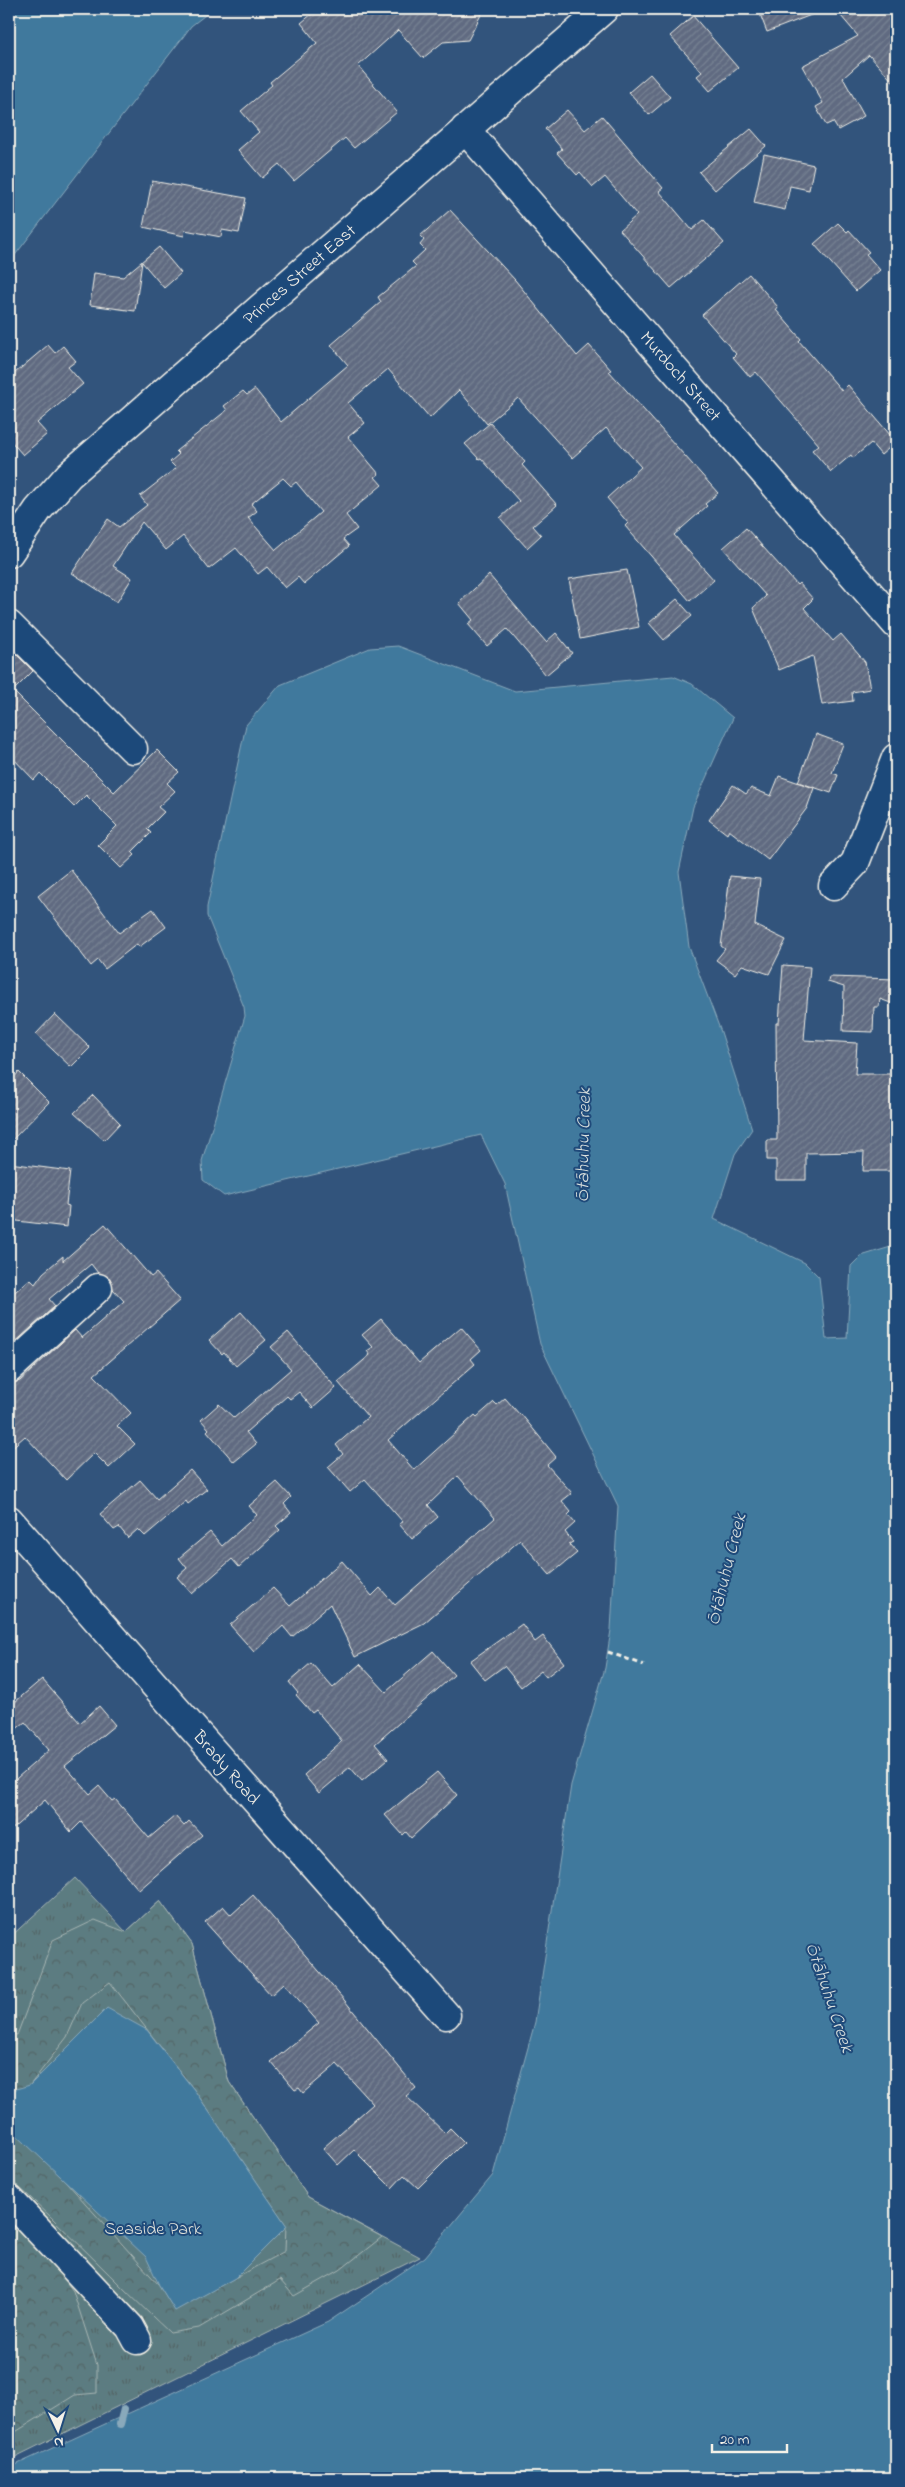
<svg xmlns="http://www.w3.org/2000/svg" width="905" height="2487" viewBox="0 0 905 2487" font-family="'Indie Flower',sans-serif">
<style>
.grass{fill:url(#grass-tufts);stroke:#a8b6b4}
.forest{fill:url(#forest-crowns);stroke:#a8b6b4;fill-rule:evenodd}
.water{fill:#41799d;stroke:#89a9bb}
.lines{fill:none;stroke-linecap:round;stroke-linejoin:round}
.stream{stroke:#89a9bb;stroke-width:8}
.building{fill:url(#building-hatch);stroke:#f4f1e8;fill-rule:evenodd}
.minor-casing{stroke:#f4f1e8;stroke-width:31}
.path{stroke:#f4f1e8;stroke-width:3;stroke-dasharray:5 4;stroke-linecap:butt}
.minor{stroke:#1f4a7a;stroke-width:28}
.labels{text-anchor:middle;stroke-width:4;stroke-linejoin:round;paint-order:stroke}
.street-label{font-size:18px;fill:#f4f1e8;stroke:#1f4a7a}
.park-label{font-size:18px;fill:#dddfd9;stroke:#1f4a7a}
.water-label{font-size:19px;font-style:italic;fill:#d9dfdd;stroke:#1f4a7a}
</style>
<defs>
<pattern id="grass-tufts" width="24" height="20" patternUnits="userSpaceOnUse" patternTransform="scale(1.25)"><rect width="24" height="20" fill="#5c7c81"/><path d="M3 7l-1-3M5 7V3M7 7l1-3M15 17l-1-3M17 17v-4M19 17l1-3" fill="none" stroke="#536566"/></pattern>
<pattern id="forest-crowns" width="20" height="18" patternUnits="userSpaceOnUse" patternTransform="scale(1.25)"><rect width="20" height="18" fill="#5c7c81"/><path d="M2 6a3 3 0 1 1 6 0M12 15a3 3 0 1 1 6 0" fill="none" stroke="#536566"/></pattern>
<pattern id="building-hatch" width="6" height="6" patternUnits="userSpaceOnUse" patternTransform="scale(1.25)"><rect width="6" height="6" fill="#606b81"/><path d="M-1 1l2-2M0 6l6-6M5 7l2-2" fill="none" stroke="#778193"/></pattern>
</defs>
<rect width="100%" height="100%" fill="#32547c"/>
<filter id="ink" filterUnits="userSpaceOnUse"><feTurbulence type="fractalNoise" baseFrequency=".02" numOctaves="2"/><feDisplacementMap in="SourceGraphic" scale="10" xChannelSelector="R" yChannelSelector="G"/><feConvolveMatrix kernelMatrix="1 2 1 2 8 2 1 2 1" color-interpolation-filters="sRGB"/></filter>
<g filter="url(#ink)">
<path class="grass" d="M75,1878l51,54 34,-31 32,43 37,138 79,115 112,60 -411,203v-522z"/>
<path class="forest" d="M160,1901l32,43 37,138 79,115 74,40 -42,33 -46,26 -14,-16 -81,48 -29,5c-55,-51 -105,-105 -161,-155v-145l8,2 36,-95 42,-20 31,12zM110,1982l85,109 91,134 -1,26 -110,59 -16,-25 -137,-152 8,-48 37,-48 15,-34z
M9,2214l37,41 27,36 24,74v28l-22,2 -66,41z"/>
<path class="water" d="M9,9h204l-22,17 -8,11 -174,226z
M398,646l117,45 158,-15 19,8 41,34 -40,89 -14,65 10,75 32,85 31,97 -17,25 -21,65 91,44 14,14 7,62 21,-1 4,-72 10,-10 33,-10 2,-6v1238h-887v-10l319,-146 97,-65 68,-82 42,-153 36,-237 34,-117 6,-38 7,-124 -78,-162 -35,-160 -24,-49 -257,61 -21,-16 -1,-19 43,-145 -1,-9 -37,-91v-9l39,-182 34,-40 90,-37z
M107,2008l40,22 48,61 92,135 -52,52 -60,33 -16,-26 -13,-28 -137,-129v-37l21,-6z"/>
<g class="lines">
<path class="stream" d="M120,2424l4,-15"/>
</g>
<path class="building" d="M318,9h166l-16,31 -25,2 -20,16 -25,-28 -40,36 39,46 -43,36 -9,-10 -51,43 -15,-17 -17,14 -24,-28 21,-18 -18,-21 31,-26 -2,-3 47,-39 -16,-20z
M758,9h66v1l-57,22z
M835,9h61v76l-27,-30 -26,23 21,38 -26,14 -5,-8 -7,3 -10,-18 7,-4 -21,-37 56,-30z
M693,16l45,52 -28,23 -13,-15 5,-4 -32,-36z
M650,74l20,23 -21,18 -20,-23z
M567,110l18,20 17,-14 61,72 -4,3 33,39 12,-10 20,23 -53,45 -51,-58 17,-15 -32,-38 -12,10 -13,-15 -3,3 -20,-22 5,-4 -17,-20z
M751,129l15,17 -51,44 -16,-18z
M764,154l50,11 -5,25 -19,-4 -5,24 -31,-7z
M152,181l94,17 -7,35 -17,-3 -1,7 -36,-7 -1,6 -41,-9z
M450,210l65,70 62,76 12,-11 22,25 -2,1 109,122 -13,11 2,2 -33,29 40,45 -24,21 -65,-75 3,-3 -21,-25 34,-31 -35,-39 -34,30 -54,-60 -31,26 -28,-34 -29,28 -42,-49 -40,34 17,20 -17,14 31,37 -4,3 7,8 -36,30 11,14 -14,10 6,7 -45,38 -6,-7 -13,11 -18,-21 -9,7 -22,-26 -27,21 -26,-33 -17,14 -24,-28 -29,44 19,12 -15,24 -45,-29 36,-54 11,8 28,-22 -7,-9 36,-28 -6,-6 9,-8 -3,-3 51,-41 -3,-4 19,-15 4,4 8,-6 26,33 67,-57 -17,-20 50,-43 -3,-5 38,-31 -4,-4 13,-12 -5,-5 4,-5 -4,-4zM283,478l8,8 5,-4 25,30 -45,38 -28,-32 9,-7 -6,-7z
M838,223l9,9 2,-2 20,22 -3,2 14,16 -24,21 -42,-47z
M159,247l22,26 -17,15 -22,-26 -7,49 -45,-6 4,-32 29,4z
M749,274l29,33 -2,3 25,29 -2,2 43,50 6,-6 48,57 -15,13 -10,-12 -18,15 -2,-3 -20,17 -19,-22 7,-5 -63,-73 -6,5 -17,-20 3,-3 -34,-39z
M48,345l7,8 8,-7 13,15 -8,6 15,17 -46,39 10,11 -24,21 -14,-16v-61z
M490,423l35,39 -3,3 35,40 -24,21 8,9 -14,13 -27,-30 19,-17 -38,-43 -2,1 -14,-15z
M746,528l51,57 2,-2 14,16 -9,9 29,33 8,-7 24,28 5,27 -18,3 1,9 -31,4 -9,-49 -34,14 -26,-62 13,-12 -43,-48z
M627,570l12,57 -59,12 -11,-60z
M489,575l57,67 10,-9 16,20 -26,22 -39,-46 -20,17 -19,-22 5,-4 -14,-17z
M677,599l15,17 -28,24 -15,-17z
M9,647l24,24 -20,20 101,101 43,-42 22,22 -12,11 8,8 -17,16 6,5 -17,17 4,4 -19,19 3,3 -14,13 -23,-23 19,-19 -31,-31 -12,12 -34,-34 -6,7 -25,-26z
M816,734l27,10 -11,29 6,2 -7,18 -33,-11z
M779,776l35,12 -7,20 -39,52 -39,-30 -2,4 -18,-14 24,-35 13,9 5,-6 20,8z
M71,870l48,63 34,-24 13,18 -27,20 -2,-3 -32,25 -7,-9 -7,6 -53,-70z
M730,876l30,3 -5,46 31,15 -17,34 -27,-9 -7,9 -19,-14 9,-11 -4,-3z
M783,965l27,2 -6,73 53,3 -2,31h41v97h-33l1,-19 -58,1v27h-30v-20h-9v-20h10l-1,-117h3z
M829,977l67,2v26l-16,-6 -1,8h-5l-1,25 -30,-1 1,-44 -16,-5z
M55,1014l35,34 -19,19 -35,-33z
M19,1072l30,30 -40,41v-60z
M93,1095l27,28 -16,17 -30,-27z
M9,1163l61,8 -4,34 3,1 -2,21 -58,-7z
M105,1224l46,53 5,-4 24,27 -86,75 37,38 -14,13 18,18 -26,24 -15,-15 -28,27 -41,-44 -16,14v-66l11,-3 55,-51 7,8 42,-37 -11,-12 -3,-11 -12,-5 -7,-9 -42,35 6,7 -46,42v-51l21,-18 5,5 8,-11 20,-17v5z
M241,1312l25,28 -30,26 -12,-14 -2,2 -13,-14z
M381,1319l38,44 42,-36 20,23 -10,9 4,5 -87,76 26,30 61,-55 2,2 17,-15 3,3 8,-7 15,17 1,-1 35,43 -9,8 25,28 -10,8 9,11 -3,3 7,8 -10,9 8,10 -4,2 8,9 -27,22 -30,-35 -96,83 -69,34 -25,-53 -38,33 -9,-11 -29,26 -24,-27 43,-37 17,18 52,-45 30,35 8,-8 15,17 100,-87 -37,-42 -30,29 10,12 -26,22 -13,-15 4,-2 -38,-43 -15,13 -22,-25 15,-13 -7,-9 32,-28 -30,-35 32,-27 -3,-4 6,-4 -11,-12z
M288,1332l48,56 -23,20 -14,-16 -9,7 -3,-3 -41,36 10,12 -22,18 -27,-31 2,-2 -8,-9 18,-16 15,14 57,-49 -20,-22z
M190,1470l17,19 -19,15 -2,-3 -41,35 -7,-7 -10,9 -9,-11 -5,3 -14,-16 40,-34 17,19z
M277,1482l14,15 -7,7 7,9 -15,13 4,4 -41,37 -7,-8 -40,35 -15,-17 10,-9 -8,-10 31,-26 12,14 35,-31 -8,-9z
M522,1624l13,18 8,-6 21,27 -18,14 -5,-6 -20,16 -17,-21 -19,14 -15,-19z
M433,1651l21,24 -79,69 13,15 -26,22 -12,-14 -31,26 -15,-18 38,-34 -26,-31 -4,3 -16,-18 2,-2 -9,-11 22,-19 22,25 27,-24 26,28z
M42,1679l38,44 19,-17 16,19 -50,41 25,28 9,-8 13,15 3,-2 34,39 26,-22 9,10 5,-5 13,14 -63,55 -58,-68 -10,10 -26,-32 -36,32v-47l40,-35 -24,-28 -16,13v-28z
M437,1772l20,23 -46,43 -5,-6 -3,3 -18,-20z
M253,1895l92,106 71,87 -10,8 39,37 5,-5 14,14 -46,46 -14,-13 -12,13 -38,-38 -16,15 -15,-17 50,-44 -36,-40 -34,29 -4,-5 -4,2 -24,-28 48,-39 -35,-40 -13,12 -66,-73 18,-16 8,9z"/>
<g class="lines">
<defs>
<path id="minor" d="M465,129l431,495
M9,553l29,-43 31,-35 535,-466
M9,625l124,124
M833,886l22,-23 41,-105
M9,1369l89,-81
M9,1520l437,495
M9,2199l121,128 7,13"/>
</defs>
<use href="#minor" class="minor-casing"/>
<path class="path" d="M608,1652l36,13"/>
<use href="#minor" class="minor"/>
</g>
</g>
<g class="labels">
<g class="street-label">
<text transform="translate(299 274) rotate(-41)" y="6">Princes Street East</text>
<text transform="translate(681 376) rotate(49)" y="6">Murdoch Street</text>
<text transform="translate(227 1767) rotate(49)" y="6">Brady Road</text>
</g>
<g class="park-label">
<text x="153" y="2234">Seaside Park</text>
</g>
<g class="water-label">
<text transform="translate(582 1145) rotate(-89)" y="7">Ōtāhuhu Creek</text>
<text transform="translate(725 1569) rotate(-76)" y="7">Ōtāhuhu Creek</text>
<text transform="translate(831 1997) rotate(71)" y="7">Ōtāhuhu Creek</text>
</g>
</g>
<rect width="905" height="2487" fill="none" stroke="#1f4a7a" stroke-width="30"/>
<rect x="15" y="15" width="875" height="2457" fill="none" stroke="#f4f1e8" stroke-width="2" filter="url(#ink)"/>
<g transform="translate(58 2430) rotate(176)" stroke="#1f4a7a" stroke-width="4" paint-order="stroke">
<path d="M0-4L9 19L0 12L-9 19Z" fill="#f4f1e8"/>
<text y="-8" font-size="14" font-weight="bold" text-anchor="middle" fill="#f4f1e8">N</text>
</g>
<path d="M712 2444v8h75v-8" fill="none" stroke="#f4f1e8" stroke-width="2.5"/>
<text x="720" y="2444" font-size="15" fill="#f4f1e8" stroke="#1f4a7a" stroke-width="4" paint-order="stroke">20 m</text>
</svg>
